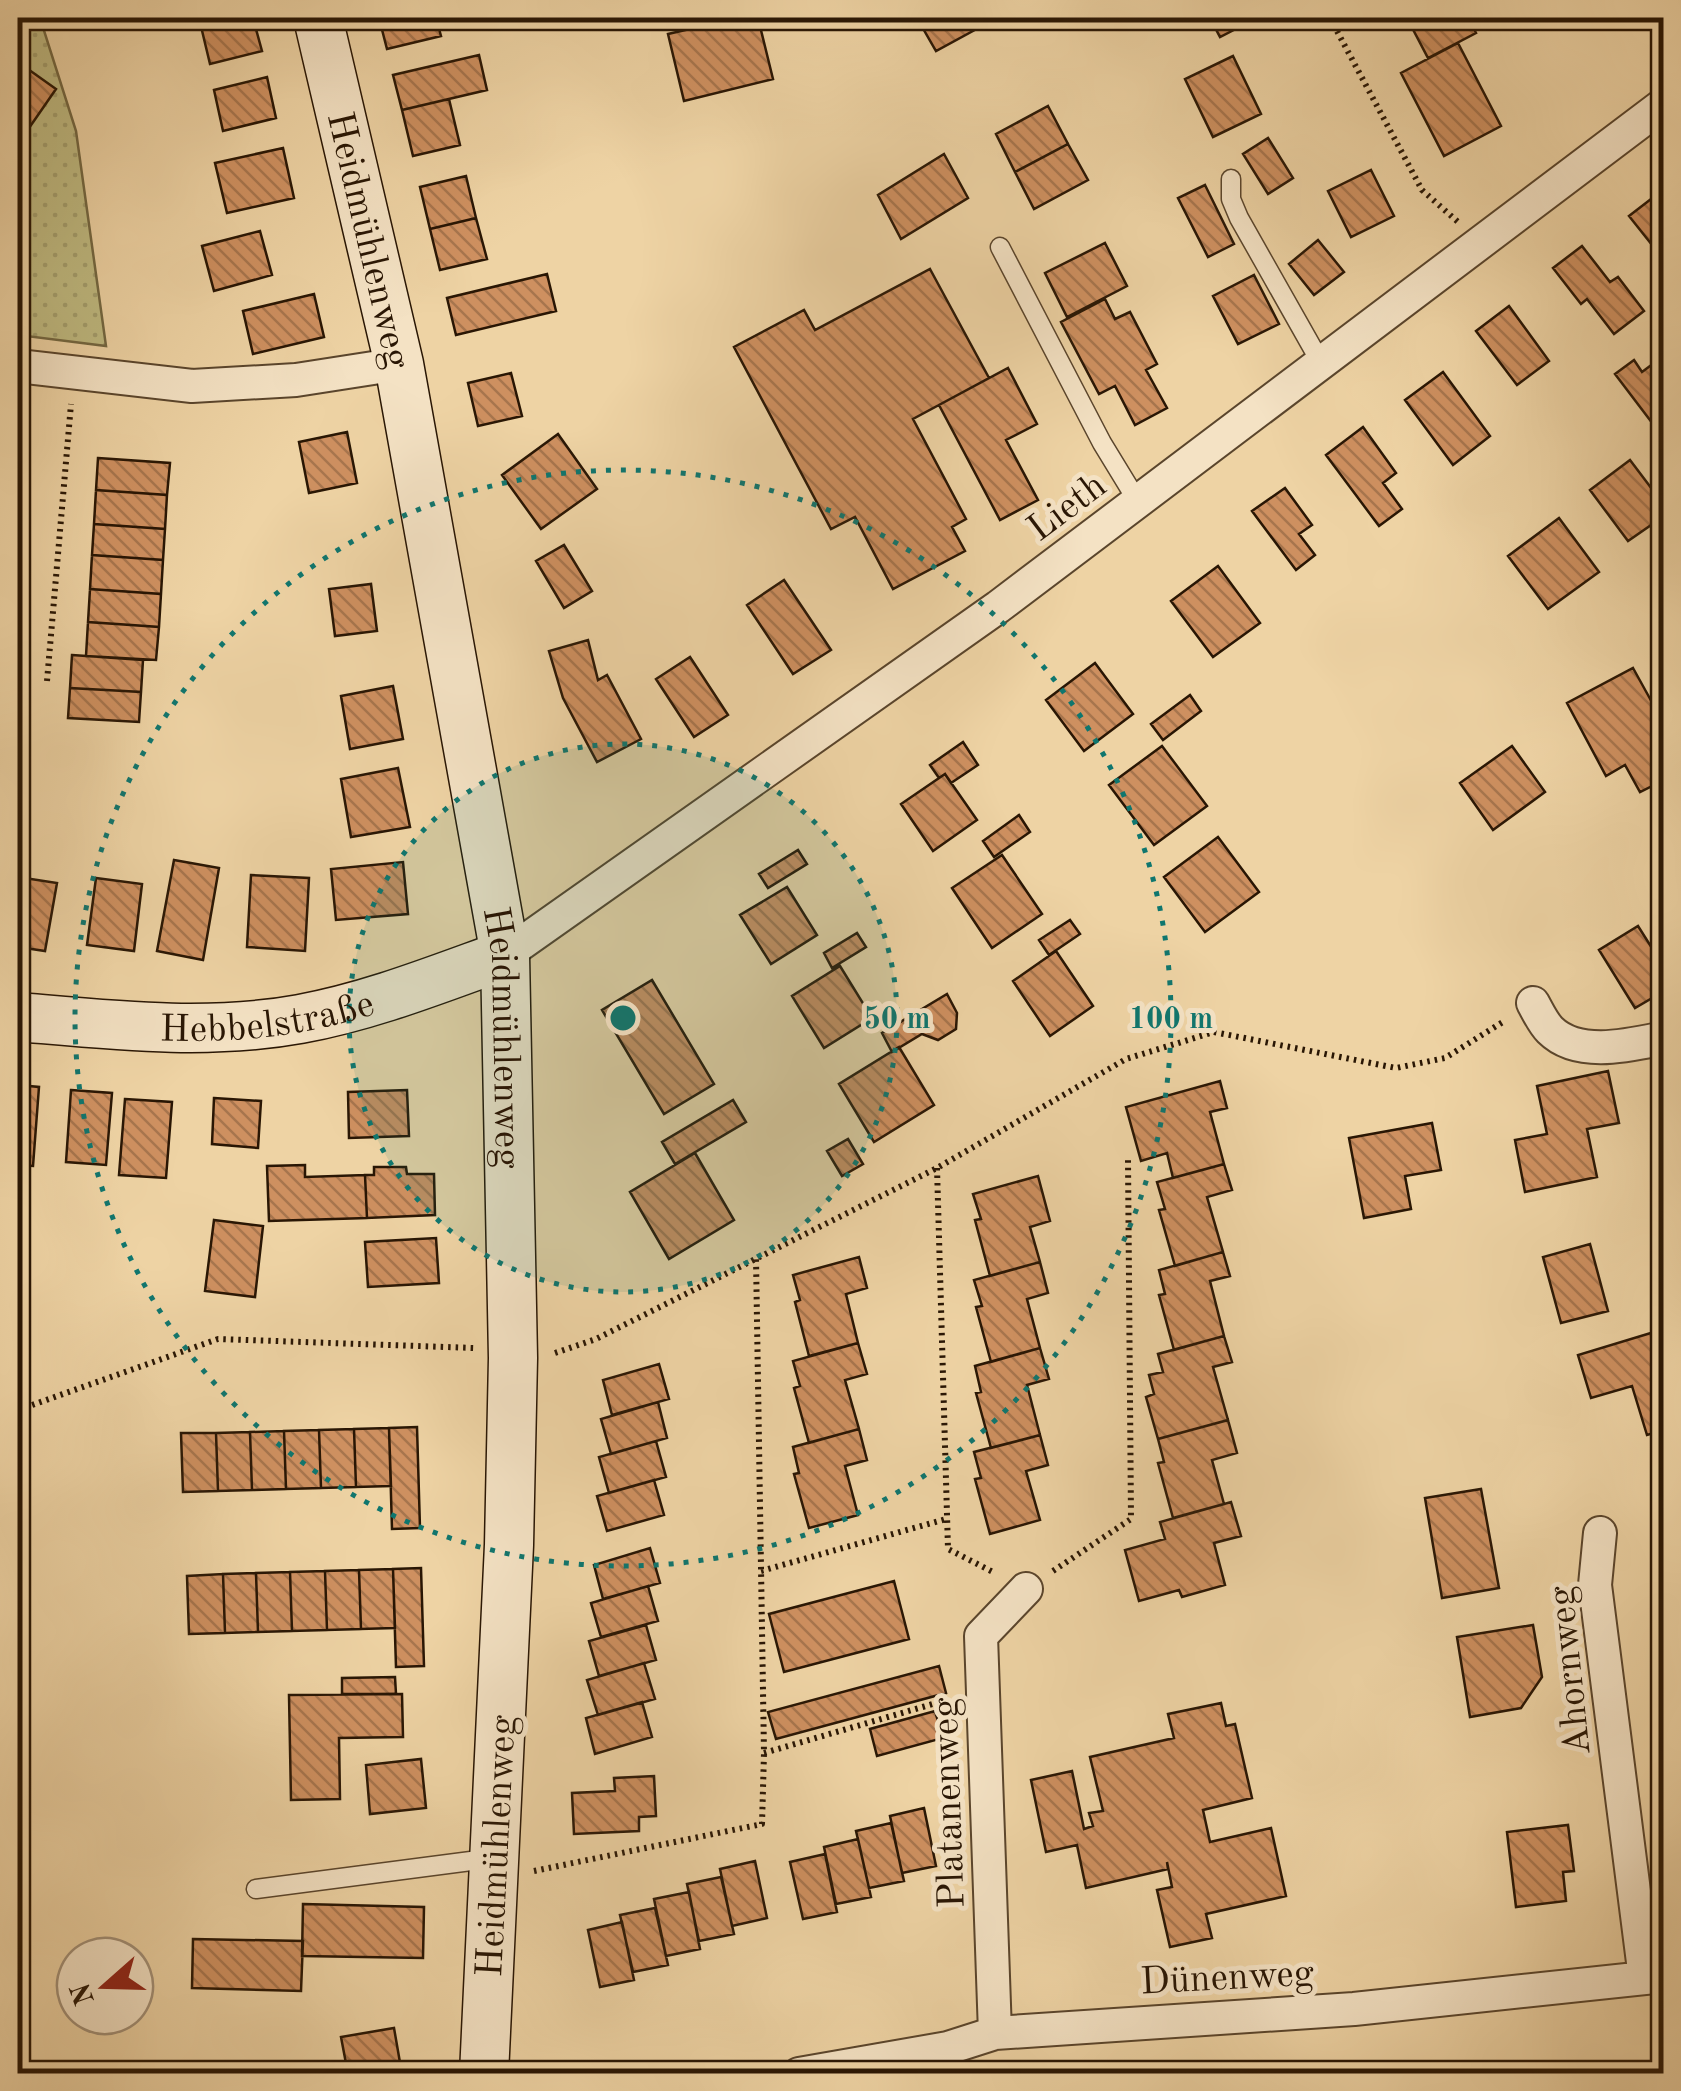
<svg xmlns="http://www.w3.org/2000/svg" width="1681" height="2091" viewBox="0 0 1681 2091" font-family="'Old Standard TT',serif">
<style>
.grass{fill:url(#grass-dots);stroke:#746842;stroke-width:2.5}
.building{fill:url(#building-back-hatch);stroke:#291604;stroke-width:2.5}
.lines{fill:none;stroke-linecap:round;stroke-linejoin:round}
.lane-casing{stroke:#5a452c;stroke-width:21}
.street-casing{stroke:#5a452c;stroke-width:36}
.secondary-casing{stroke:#291604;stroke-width:51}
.path{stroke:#291604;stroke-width:6;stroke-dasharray:2.5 5;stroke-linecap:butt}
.lane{stroke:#f4e2c4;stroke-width:18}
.street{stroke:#f4e2c4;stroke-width:32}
.secondary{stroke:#f4e2c4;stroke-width:48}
.ring{fill:none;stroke:#0f766e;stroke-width:5;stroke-dasharray:5 10}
.labels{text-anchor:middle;stroke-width:10;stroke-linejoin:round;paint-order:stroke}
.street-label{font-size:38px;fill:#291604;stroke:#f4e2c4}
.centre{fill:#0f766e;stroke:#f4e2c4;stroke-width:5}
.ring-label{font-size:30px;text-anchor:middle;font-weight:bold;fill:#0f766e;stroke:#f4e2c4;stroke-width:10;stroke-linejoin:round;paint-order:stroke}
</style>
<defs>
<pattern id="grass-dots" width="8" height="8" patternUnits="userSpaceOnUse" patternTransform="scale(2.5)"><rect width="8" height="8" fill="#bfba81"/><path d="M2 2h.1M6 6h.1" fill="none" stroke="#a49f6e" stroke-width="1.8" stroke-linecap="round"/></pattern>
<pattern id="building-back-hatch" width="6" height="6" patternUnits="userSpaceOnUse" patternTransform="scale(2.5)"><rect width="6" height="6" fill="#ce9060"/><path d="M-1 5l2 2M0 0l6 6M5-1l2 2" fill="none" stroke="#a7754d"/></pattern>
</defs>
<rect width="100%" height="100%" fill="#eed3a4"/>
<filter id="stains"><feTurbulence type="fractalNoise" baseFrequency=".002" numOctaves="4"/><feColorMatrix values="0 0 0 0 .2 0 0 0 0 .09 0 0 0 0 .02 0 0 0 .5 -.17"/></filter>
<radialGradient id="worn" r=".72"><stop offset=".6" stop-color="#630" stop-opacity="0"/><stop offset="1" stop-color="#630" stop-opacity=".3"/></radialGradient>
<path class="grass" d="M18,18h22l36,113 30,215 -88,-11z"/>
<path class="building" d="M199,18h54l9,33 -52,13z
M379,18h57l5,18 -54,13z
M738,18h20l15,61 -89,22 -16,-67z
M917,18h61l4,8 -46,25z
M1210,18h47l-37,19z
M1407,18h61l8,15 -48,25z
M1458,43l43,83 -57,30 -43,-83z
M479,55l8,35 -85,20 -9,-35z
M1233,56l28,58 -48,23 -28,-58z
M18,62l38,27 -38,55z
M267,77l9,41 -53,13 -9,-41z
M449,99l11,46 -47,11 -11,-46z
M1048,106l20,38 -53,28 -19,-38z
M1268,138l25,40 -25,16 -25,-40z
M1068,144l20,36 -54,29 -19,-37z
M283,148l11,50 -67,15 -12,-50z
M944,154l24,44 -67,41 -23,-44z
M1371,170l23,46 -43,21 -23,-46z
M466,176l10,42 -46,11 -10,-42z
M1205,185l29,59 -26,13 -30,-59z
M1664,189v71l-35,-44z
M476,218l11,41 -47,11 -10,-41z
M260,231l12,44 -58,16 -12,-45z
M1318,240l26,32 -30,23 -25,-31z
M1105,243l22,43 -60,31 -22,-44z
M1582,246l28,36 8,-5 26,34 -30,23 -27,-35 -6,5 -28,-36z
M930,269l59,109 -76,41 53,100 -14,8 13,24 -72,38 -38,-72 -24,12 -97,-182 70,-37 11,20z
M547,274l9,37 -100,24 -9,-37z
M1254,275l25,49 -41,20 -25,-48z
M314,294l10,43 -71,17 -10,-43z
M1105,299l10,20 15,-7 27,52 -11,6 21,38 -32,17 -20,-39 -16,8 -38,-72z
M1509,306l40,55 -32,24 -41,-54z
M1634,360l8,12 16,-12 6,8v54l-8,6 -41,-54z
M1008,368l29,56 -31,16 32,60 -38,20 -61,-115z
M1443,372l47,64 -37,29 -48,-65z
M511,373l11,43 -44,10 -10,-43z
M1363,427l33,46 -13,10 19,26 -23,17 -53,-71z
M347,432l10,51 -48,10 -10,-51z
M558,434l39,55 -56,40 -39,-54z
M98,458l72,5 -3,32 -71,-5z
M1630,460l34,45v11l-36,25 -38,-51z
M1285,488l27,37 -13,9 16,21 -19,15 -44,-59z
M96,490l71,5 -2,34 -71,-5z
M1559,518l40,54 -51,37 -40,-53z
M94,524l71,5 -2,31 -71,-5z
M564,545l28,46 -28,17 -28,-47z
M92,555l71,5 -2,34 -71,-5z
M1218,566l42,57 -47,34 -42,-56z
M784,580l47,70 -38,24 -46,-69z
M371,584l6,47 -42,5 -6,-47z
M90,589l71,5 -2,33 -71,-5z
M88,622l71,5 -3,33 -70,-4z
M588,640l10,40 9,-5 34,64 -44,23 -34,-64 -14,-47z
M72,655l71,5 -2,32 -71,-4z
M690,657l38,58 -34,22 -38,-58z
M1095,663l38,51 -49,37 -38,-51z
M1633,668l31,56v56l-24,12 -15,-27 -19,11 -39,-73z
M393,686l10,53 -53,10 -9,-53z
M70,688l71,4 -2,30 -71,-4z
M1190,695l11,16 -38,29 -12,-16z
M963,742l15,23 -27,18 -6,-9 -6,4 -9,-13z
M1162,746l45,60 -53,39 -45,-60z
M1512,746l33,46 -52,38 -33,-47z
M398,768l12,59 -59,10 -10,-58z
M945,774l32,46 -44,31 -32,-47z
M1019,815l11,17 -36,25 -11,-16z
M1218,837l41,55 -54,40 -41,-55z
M798,850l9,14 -39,24 -9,-14z
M1002,855l40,59 -50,34 -40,-60z
M174,860l45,8 -16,92 -46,-9z
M403,862l5,52 -72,6 -5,-51z
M251,875l58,3 -4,73 -58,-4z
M18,877l39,6 -12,68 -27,-4z
M96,878l46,6 -8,67 -47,-6z
M787,887l30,48 -46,29 -31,-49z
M1070,920l10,14 -31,21 -10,-15z
M1638,926l26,41v24l-29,17 -36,-58z
M857,933l9,14 -34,21 -8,-15z
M1056,951l37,55 -43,30 -37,-55z
M840,966l32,52 -48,30 -32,-52z
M652,980l62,104 -50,30 -62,-104z
M947,994l10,19 -1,16 -18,11 -16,-6 -30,18 -10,-19z
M899,1047l35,58 -60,37 -35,-58z
M1608,1071l11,52 -32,6 10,48 -72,15 -10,-52 32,-6 -10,-48z
M1220,1081l7,27 -17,4 14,52 -51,14 -6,-25 -26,8 -15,-54z
M18,1085l21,2 -6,79 -15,-1z
M71,1090l41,3 -6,72 -40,-3z
M407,1090l2,46 -60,2 -1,-46z
M214,1098l47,3 -3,47 -46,-4z
M125,1099l47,3 -6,76 -47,-3z
M733,1100l13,22 -71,42 -13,-22z
M1432,1123l9,47 -36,6 6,33 -47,9 -15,-80z
M848,1139l15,25 -21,12 -15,-25z
M695,1153l39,67 -65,39 -39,-67z
M1224,1164l8,26 -25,7 16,55 -48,14 -16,-56 6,-1 -8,-27z
M305,1165v12l60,-2 2,43 -98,3 -2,-55z
M374,1167h32l1,7h27l1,41 -68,3 -2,-43h9z
M1038,1176l12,45 -20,6 10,35 -50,14 -15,-56 6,-1 -8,-25z
M214,1220l49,6 -8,71 -50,-6z
M436,1238l3,45 -71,4 -3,-45z
M1590,1244l18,67 -47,12 -18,-66z
M1223,1252l7,24 -20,5 14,55 -50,14 -15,-55 6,-1 -6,-24z
M859,1257l8,31 -21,6 12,49 -49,13 -14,-54 5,-2 -7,-25z
M1040,1262l8,31 -21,6 13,49 -49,14 -15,-55 6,-1 -8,-26z
M1664,1329v101l-17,5 -15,-49 -41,12 -13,-43z
M1224,1336l8,26 -19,5 15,53 -70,19 -12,-42 8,-3 -5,-19 14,-3 -5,-18z
M858,1343l9,31 -22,6 14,49 -50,14 -15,-55 6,-2 -7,-25z
M1040,1348l9,31 -22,6 13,50 -49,13 -15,-55 5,-1 -6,-26z
M659,1364l10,35 -57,16 -9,-35z
M658,1402l9,36 -56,16 -10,-35z
M1228,1420l9,33 -25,7 12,44 -51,14 -15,-55 6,-1 -6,-23z
M417,1427l3,101 -28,1 -3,-101z
M389,1428l2,58 -35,1 -2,-58z
M354,1429l2,58 -35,1 -2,-58z
M859,1429l8,31 -22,6 13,49 -49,13 -15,-54 5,-1 -6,-26z
M319,1430l2,58 -35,1 -2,-58z
M284,1431l2,58 -34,1 -2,-58z
M250,1432l2,58 -34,1 -2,-58z
M181,1433h35l2,58 -35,1z
M1040,1435l8,30 -22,6 14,49 -50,14 -15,-55 6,-1 -7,-26z
M656,1441l10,36 -57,16 -10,-36z
M654,1480l10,35 -57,16 -10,-35z
M1481,1489l18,99 -57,10 -17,-100z
M1231,1502l10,34 -27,7 11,42 -43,12 -3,-7 -40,11 -14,-51 40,-11 -5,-17z
M650,1548l10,35 -57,16 -9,-34z
M421,1568l3,98 -28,1 -3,-98z
M393,1569l2,59 -34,1 -2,-59z
M359,1570l2,59 -34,1 -2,-59z
M325,1571l2,59 -35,1 -2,-59z
M290,1572l2,59 -34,1 -2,-59z
M256,1573l2,59 -33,1 -2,-59z
M223,1574l2,59 -36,1 -2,-58z
M894,1581l15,58 -125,33 -15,-58z
M648,1586l10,35 -57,16 -10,-34z
M646,1625l10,35 -57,16 -10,-35z
M1533,1625l9,52 -21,31 -51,9 -13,-80z
M644,1663l11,36 -57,16 -11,-35z
M939,1666l7,27 -170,46 -8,-27z
M395,1677l1,17h-54v-16z
M402,1694l1,43 -64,1 1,61 -49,1 -2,-105z
M642,1702l10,35 -57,17 -9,-36z
M1221,1703l5,23 9,-2 17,74 -49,12 7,32 61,-14 15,68 -80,18 6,24 -42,9 -13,-57 15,-3 -5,-25 1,7 -82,19 -9,-43 -31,7 -15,-72 41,-9 12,58 9,-3 -4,-13 14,-2 -13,-54 84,-19 -6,-24z
M935,1711l8,27 -66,18 -7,-27z
M421,1759l5,49 -56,6 -4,-49z
M654,1776l2,40 -17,1v14l-65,3 -2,-41 43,-2 -1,-13z
M924,1808l12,58 -34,7 -12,-57z
M891,1823l13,58 -35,7 -13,-57z
M1568,1825l6,46 -11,1 3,29 -50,6 -9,-75z
M858,1839l13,58 -35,7 -12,-57z
M825,1854l12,58 -34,7 -13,-57z
M755,1861l12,57 -35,8 -12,-57z
M721,1877l13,57 -35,7 -12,-57z
M689,1892l11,57 -34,7 -12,-57z
M303,1904l121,3 -1,51 -121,-2z
M655,1908l13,57 -35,7 -13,-57z
M622,1922l12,58 -34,7 -12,-57z
M193,1939l110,2 -2,50 -109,-3z
M394,2028l8,46h-54l-7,-37z"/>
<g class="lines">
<defs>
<path id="lane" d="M1231,179v20l8,19 82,145
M1000,247l102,196 36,59
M256,1889l238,-31"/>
<path id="street" d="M18,366l174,20 104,-6 103,-16
M505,955l493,-348 666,-503
M1533,1003c5,9 10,20 17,27 28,28 80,15 114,8
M1600,1533l-5,52 50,393
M995,2033l-14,-397 45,-47
M799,2074l149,-26 47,-15 359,-24 310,-33"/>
<g id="secondary">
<path id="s1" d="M318,18l81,346 106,591 8,403 -4,187 -25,529"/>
<path id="s2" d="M18,1017c93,8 189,19 282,2 71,-13 138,-40 205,-64"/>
</g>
</defs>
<use href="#lane" class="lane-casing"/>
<use href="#street" class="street-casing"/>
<use href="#secondary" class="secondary-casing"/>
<path class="path" d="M1330,18l92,172 36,32
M47,681l24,-277
M937,1168l11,381 47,24
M555,1353l41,-14 341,-171 189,-109 88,-27 182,36 49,-10 61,-38
M18,1410l200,-71 256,9
M761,1571l185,-52
M1053,1571l78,-52 -3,-359
M764,1753l186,-54
M534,1871l228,-47 2,-71 -8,-495"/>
<use href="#lane" class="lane"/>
<use href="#street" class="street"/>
<use href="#secondary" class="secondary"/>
</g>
<circle cx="623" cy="1018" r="274" fill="#0f766e" fill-opacity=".12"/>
<g class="ring">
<circle cx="623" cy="1018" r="274"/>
<circle cx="623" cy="1018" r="548"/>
</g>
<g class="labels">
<g class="street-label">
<text dy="13" stroke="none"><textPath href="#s1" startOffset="228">Heidmühlenweg</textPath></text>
<text transform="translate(1066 506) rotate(-37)" y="13">Lieth</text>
<text dy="13" stroke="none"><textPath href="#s2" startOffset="250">Hebbelstraße</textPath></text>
<text dy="13" stroke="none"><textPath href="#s1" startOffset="1038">Heidmühlenweg</textPath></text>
<text transform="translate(1568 1671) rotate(-96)" y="13">Ahornweg</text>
<text transform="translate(947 1803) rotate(-92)" y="13">Platanenweg</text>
<text transform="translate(495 1846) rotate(-87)" y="13">Heidmühlenweg</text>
<text transform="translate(1227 1976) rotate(-3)" y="13">Dünenweg</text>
</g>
</g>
<circle cx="623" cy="1018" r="15" class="centre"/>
<g class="ring-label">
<text x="897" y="1028">50 m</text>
<text x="1171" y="1028">100 m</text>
</g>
<rect width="1681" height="2091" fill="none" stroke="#eed3a4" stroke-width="60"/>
<rect x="20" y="20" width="1641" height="2051" fill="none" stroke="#291604" stroke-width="5"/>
<rect x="30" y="30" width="1621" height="2031" fill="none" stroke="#291604" stroke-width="2.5"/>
<g transform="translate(105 1986) rotate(250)"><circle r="48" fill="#f4e2c4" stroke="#a39077" stroke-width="2.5"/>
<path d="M0-8L18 38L0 25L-18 38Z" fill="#8f2418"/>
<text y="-15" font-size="28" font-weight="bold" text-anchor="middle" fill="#291604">N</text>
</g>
<rect width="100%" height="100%" filter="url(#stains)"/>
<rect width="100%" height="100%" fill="url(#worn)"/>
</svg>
